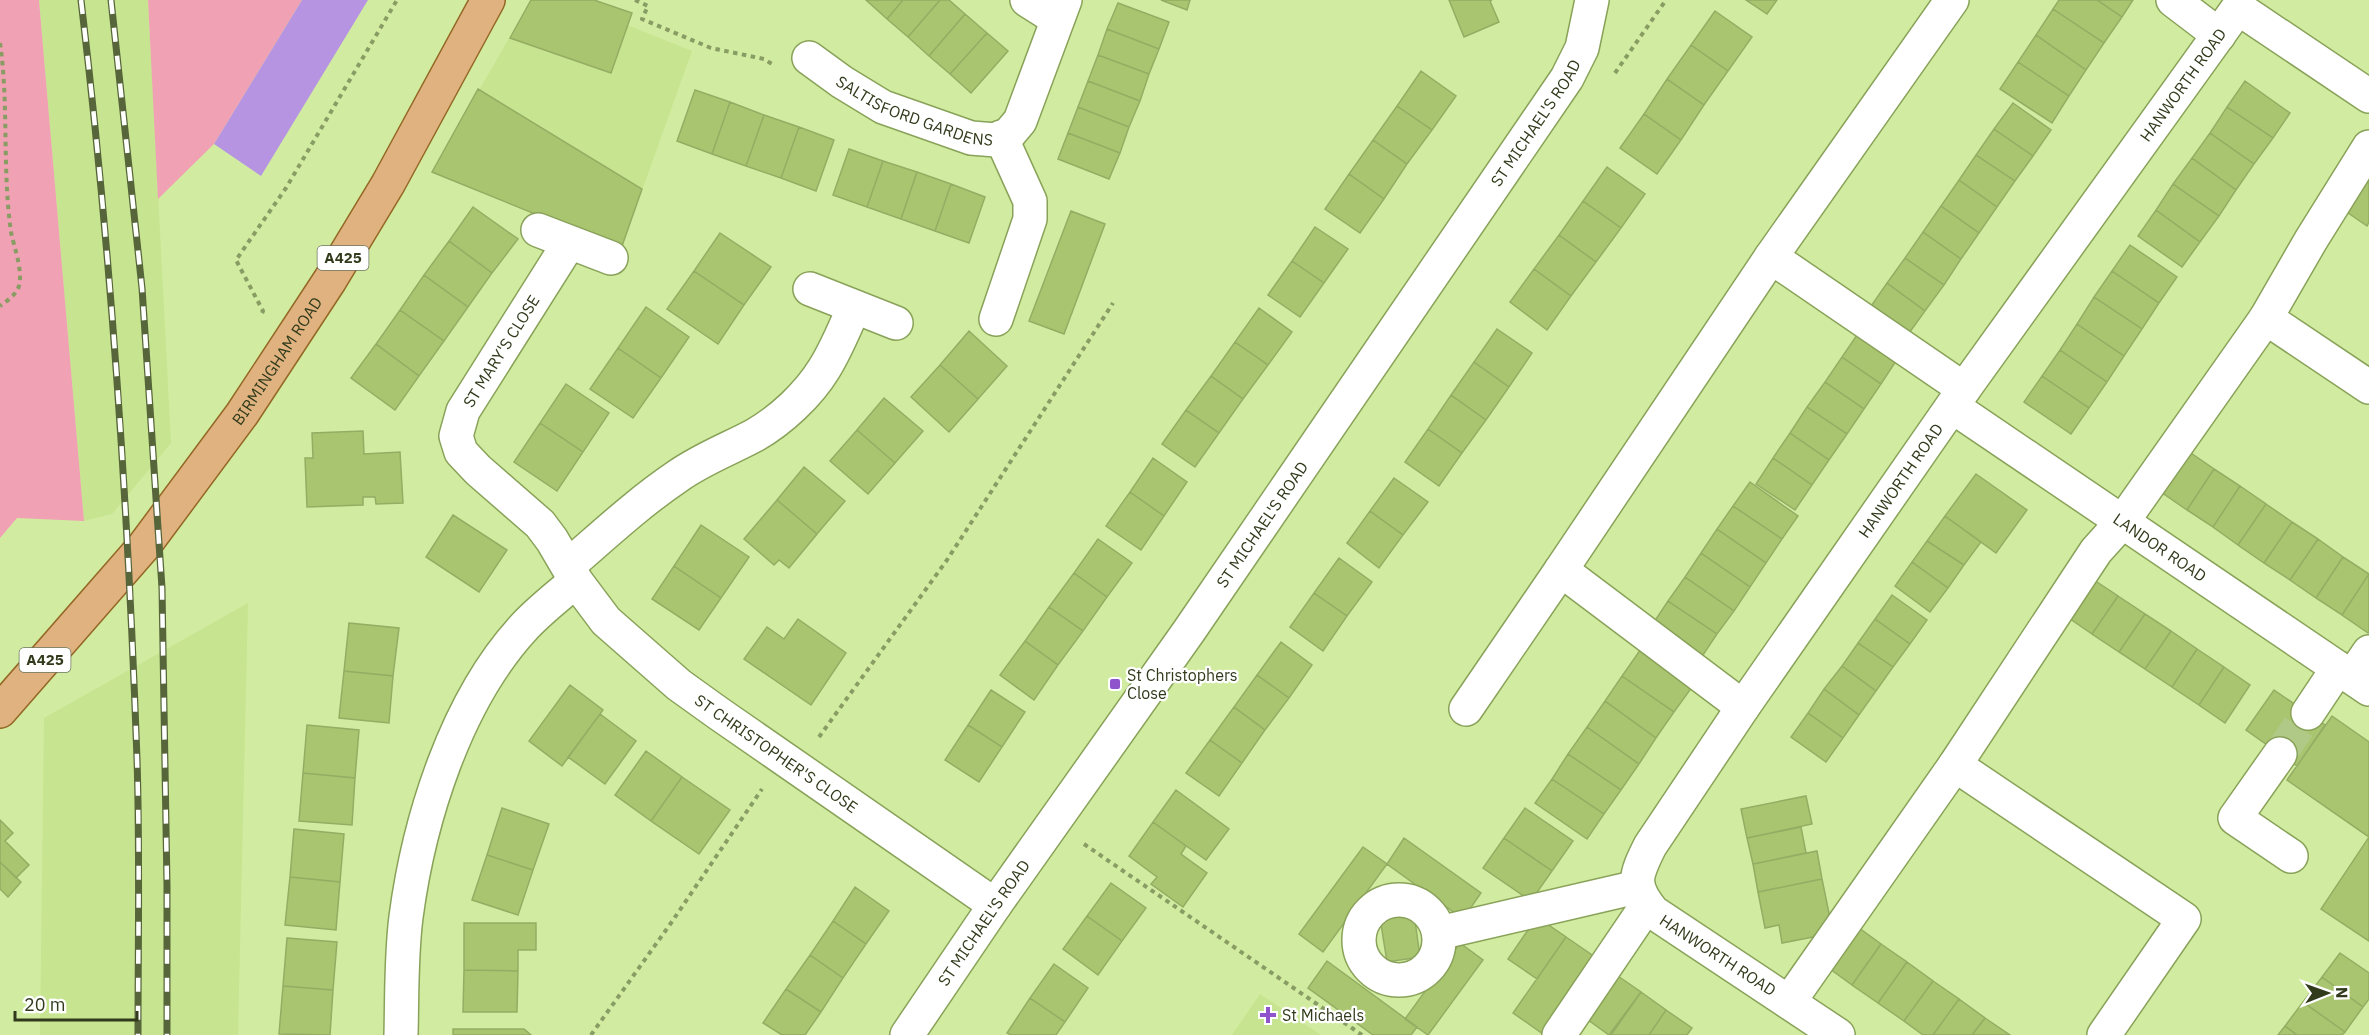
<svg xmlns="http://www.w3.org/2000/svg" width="2369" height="1035" viewBox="0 0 2369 1035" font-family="'IBM Plex Sans',sans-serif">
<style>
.built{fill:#c7e490}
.green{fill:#f0a1b4}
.water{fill:#b794e2}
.building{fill:#a9c570;stroke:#94ad63;stroke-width:1.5}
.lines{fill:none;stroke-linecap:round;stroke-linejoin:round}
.minor-tunnel{stroke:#b1c986;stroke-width:33;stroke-dasharray:33 16;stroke-linecap:butt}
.minor-casing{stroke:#89a259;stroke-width:36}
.major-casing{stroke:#946725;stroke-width:36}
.path{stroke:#889c64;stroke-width:4;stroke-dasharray:4.5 4.5;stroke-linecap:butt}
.minor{stroke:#fff;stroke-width:33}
.major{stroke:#dfb27f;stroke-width:33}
.rail-casing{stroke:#57653b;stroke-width:7}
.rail{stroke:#fff;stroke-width:4.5;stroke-dasharray:14;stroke-linecap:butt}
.poi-dot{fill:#8f54cb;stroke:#fff;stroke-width:2}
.labels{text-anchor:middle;stroke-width:4.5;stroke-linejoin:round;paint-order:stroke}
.shield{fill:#fff;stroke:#6f7660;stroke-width:1.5}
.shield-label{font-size:15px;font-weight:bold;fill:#313b1c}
.street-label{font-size:16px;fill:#313b1c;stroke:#fff}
.poi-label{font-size:16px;fill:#313b1c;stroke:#fff;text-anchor:start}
</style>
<rect width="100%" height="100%" fill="#d1eca0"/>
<path class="built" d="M39,0h109l23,443 -59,71 -28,7z
M531,0l96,25 65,26 -71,198 -189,-77z
M248,603l-10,432h-198l4,-317z
M1260,994l61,41h-89z"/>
<path class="green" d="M0,0h39l45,521 -67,-3 -17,20z
M148,0h154l-88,144 -56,55z"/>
<path class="water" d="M302,0h66l-107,176 -47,-32z"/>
<path class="building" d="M531,0h63l38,13 -21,60 -101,-35z
M866,0h37l-16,19z
M903,0h37l-32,37 -21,-18z
M940,0h9l16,14 -36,42 -21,-19z
M1161,0h29l-3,10z
M1449,0h43l-2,1 9,21 -35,15z
M1746,0h31l-10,14z
M2059,0h38l25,17 -18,26 -51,-34z
M2097,0h36l-11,17z
M1118,3l51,19 -10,27 -52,-20z
M2053,9l51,34 -18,27 -50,-35z
M1715,11l37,26 -24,34 -37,-26z
M965,14l22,19 -37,41 -21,-18z
M1107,29l52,20 -10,25 -51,-19z
M987,33l21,18 -37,42 -21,-19z
M2036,35l50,35 -17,26 -51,-34z
M1691,45l37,26 -24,34 -37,-26z
M1098,55l51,19 -9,27 -52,-20z
M2018,62l51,34 -17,27 -52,-34z
M1421,71l35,25 -24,34 -35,-24z
M1667,79l37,26 -23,35 -37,-26z
M1088,81l52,20 -11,26 -51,-20z
M2245,81l45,32 -17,25 -46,-31z
M478,89l164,100 -21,60 -189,-77z
M695,90l35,12 -18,52 -35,-13z
M730,102l34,13 -18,51 -34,-12z
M2013,103l38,27 -18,26 -39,-27z
M1397,106l35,24 -25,34 -34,-24z
M1078,107l51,20 -9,26 -52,-20z
M2227,107l46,31 -19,26 -44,-31z
M1644,114l37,26 -24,34 -37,-26z
M764,115l35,12 -18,51 -35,-12z
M799,127l35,13 -18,51 -35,-13z
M1994,129l39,27 -18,25 -39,-26z
M1068,133l52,20 -11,26 -51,-20z
M2210,133l44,31 -18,26 -44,-32z
M1373,140l34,24 -23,35 -35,-25z
M849,149l34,12 -16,46 -34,-12z
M1976,155l39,26 -18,26 -38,-27z
M2192,158l44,32 -17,26 -46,-32z
M883,161l34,11 -16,47 -34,-12z
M1607,167l38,27 -24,34 -38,-27z
M2369,169v53l-2,4 -26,-18z
M917,172l34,12 -16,47 -34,-12z
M1349,174l35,25 -24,34 -35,-24z
M1959,180l38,27 -18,26 -38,-27z
M951,184l34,13 -16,46 -34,-12z
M2173,184l46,32 -19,26 -44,-32z
M1583,201l38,27 -25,34 -37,-27z
M1941,206l38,27 -18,26 -38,-27z
M473,207l45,32 -26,34 -43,-32z
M2156,210l44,32 -18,25 -44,-31z
M1071,211l34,13 -41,110 -35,-13z
M1315,227l33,22 -24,34 -32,-22z
M1923,232l38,27 -17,26 -39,-27z
M720,233l51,34 -27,38 -50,-34z
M1559,235l37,27 -25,34 -37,-27z
M449,241l43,32 -24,34 -44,-32z
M2130,245l47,32 -18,26 -47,-32z
M1905,258l39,27 -19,26 -38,-28z
M1292,261l32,22 -24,34 -32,-22z
M1534,269l37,27 -24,34 -37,-28z
M694,271l50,34 -26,39 -51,-35z
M2112,271l47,32 -17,26 -48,-32z
M424,275l44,32 -24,34 -44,-31z
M1887,283l38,28 -18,25 -38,-27z
M2094,297l48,32 -18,27 -47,-32z
M646,307l43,30 -28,41 -43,-30z
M1259,308l33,24 -24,33 -33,-23z
M400,310l44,31 -25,35 -43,-32z
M2077,324l47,32 -17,26 -47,-32z
M1497,329l35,24 -23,34 -35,-25z
M969,331l38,35 -29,33 -38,-34z
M1859,332l39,26 -17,26 -39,-27z
M1235,342l33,23 -25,34 -32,-23z
M376,344l43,32 -24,34 -44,-32z
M618,348l43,30 -28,40 -43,-29z
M2060,350l47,32 -18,26 -47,-32z
M1842,357l39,27 -17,25 -39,-27z
M1474,362l35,25 -23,33 -35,-25z
M940,365l38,34 -29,33 -38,-35z
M1211,376l32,23 -24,34 -33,-23z
M2042,376l47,32 -18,26 -47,-32z
M1825,382l39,27 -17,25 -40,-27z
M566,384l43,29 -26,39 -43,-29z
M1451,395l35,25 -24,33 -34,-24z
M884,398l39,33 -28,32 -38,-33z
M1807,407l40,27 -18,26 -39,-27z
M1186,410l33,23 -24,34 -33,-23z
M540,423l43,29 -26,39 -43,-29z
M1428,429l34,24 -23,33 -34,-24z
M857,430l38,33 -27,31 -38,-33z
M363,431l1,23 36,-2 3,51 -27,1 -1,-7h-12v8l-56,2 -2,-49h8l-1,-25z
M1790,433l39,27 -17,25 -39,-27z
M2188,451l26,18 -27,41 -26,-18z
M1153,458l34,24 -23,34 -34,-24z
M1773,458l39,27 -17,25 -39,-26z
M804,467l41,34 -28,33 -40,-34z
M2214,469l26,17 -27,41 -26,-17z
M1976,474l51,36 -31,43 -51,-37z
M1394,478l34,24 -25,33 -33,-24z
M1750,482l48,34 -16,23 -49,-33z
M2240,486l26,18 -28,41 -25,-18z
M1130,492l34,24 -23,34 -35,-24z
M777,500l40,34 -28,34 -10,-8 -5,5 -30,-26z
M2266,504l26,18 -28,41 -26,-18z
M1733,506l49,33 -16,24 -49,-34z
M1370,511l33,24 -24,33 -32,-25z
M453,515l54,35 -28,42 -53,-35z
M1945,516l36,26 -17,23 -37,-24z
M2292,522l26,17 -28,41 -26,-17z
M701,525l48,32 -28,41 -47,-32z
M1717,529l49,34 -16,24 -49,-34z
M1098,539l34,24 -25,34 -33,-24z
M2318,539l25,18 -27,41 -26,-18z
M1927,541l37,24 -16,23 -36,-26z
M1701,553l49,34 -16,24 -49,-34z
M2343,557l26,17 -27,41 -26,-17z
M1339,558l33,24 -25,34 -33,-23z
M1912,562l36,26 -18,24 -35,-26z
M674,566l47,32 -22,32 -47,-31z
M1074,573l33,24 -24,34 -34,-24z
M2369,574v57l-1,2 -26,-18z
M1685,577l49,34 -17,23 -49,-33z
M2091,578l27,18 -26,38 -26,-18z
M1314,593l33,23 -24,35 -33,-24z
M1892,595l35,25 -17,24 -35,-25z
M2118,596l27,18 -26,38 -27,-18z
M1668,601l49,33 -16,24 -49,-33z
M1049,607l34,24 -25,34 -33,-24z
M2145,614l26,17 -26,38 -26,-17z
M798,619l48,34 -35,52 -67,-46 23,-32 17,12z
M1875,619l35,25 -17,23 -35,-24z
M349,623l50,5 -6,48 -49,-5z
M2171,631l26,18 -25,38 -27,-18z
M1025,641l33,24 -24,35 -34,-25z
M1281,642l31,23 -23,33 -32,-23z
M1858,643l35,24 -17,24 -34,-25z
M1643,646l52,37 -21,29 -52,-36z
M2197,649l27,18 -25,38 -27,-18z
M1842,666l34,25 -17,24 -35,-26z
M2224,667l26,18 -25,38 -26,-18z
M344,671l49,5 -4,47 -50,-5z
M1257,675l32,23 -24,32 -31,-23z
M1622,676l52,36 -18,26 -51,-37z
M570,685l33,25 -41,56 -33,-25z
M1824,689l35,26 -16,23 -35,-25z
M991,690l34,22 -23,35 -34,-22z
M2274,690l51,35 -28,41 -51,-36z
M1605,701l51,37 -17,26 -52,-37z
M1234,707l31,23 -23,33 -32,-23z
M1808,713l35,25 -17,24 -35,-25z
M600,714l36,27 -31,43 -37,-27z
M2332,716l37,26v95l-82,-57z
M307,725l52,5 -4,48 -52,-5z
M968,725l34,22 -23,35 -34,-22z
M1587,727l52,37 -18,26 -53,-36z
M1210,740l32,23 -23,33 -33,-23z
M646,751l36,26 -31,44 -36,-26z
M1568,754l53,36 -17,24 -52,-35z
M303,773l52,5 -3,47 -53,-4z
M682,777l48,33 -31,44 -48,-33z
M1552,779l52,35 -17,25 -52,-36z
M1176,790l53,39 -23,31 -53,-38z
M1806,796l6,28 -65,14 -6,-29z
M502,808l47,16 -16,46 -46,-15z
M1525,808l48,33 -21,30 -48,-33z
M0,820l13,13 -8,8 24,24 -13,13 -16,-16z
M1153,822l33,24 -5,8 26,19 -24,34 -32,-23 6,-7 -28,-21z
M1801,827l5,26 -53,11 -6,-26z
M294,829l50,5 -4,48 -50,-5z
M2369,837v104l-48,-32z
M1404,838l77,55 -18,26 -76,-55z
M1504,838l48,33 -21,30 -48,-33z
M1363,847l24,17 -64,88 -24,-18z
M1817,851l5,28 -64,13 -5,-28z
M487,855l46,15 -15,45 -46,-15z
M0,862l21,20 -13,15 -8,-8z
M290,877l50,5 -4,48 -51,-5z
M1822,879l8,39 -17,19 -31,6 -3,-18 -14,3 -7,-36z
M1111,883l35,25 -24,33 -35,-25z
M855,887l34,24 -23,33 -33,-23z
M1414,913l6,44 -33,5 -7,-44z
M1087,916l35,25 -24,34 -35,-26z
M1537,917l29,20 -29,42 -29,-20z
M833,921l33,23 -23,34 -33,-23z
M464,923h72v27h-18v21l-54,-1z
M1855,925l26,19 -29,41 -26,-19z
M1566,937l29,20 -52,77 -30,-21z
M287,938l50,4 -4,48 -50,-4z
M1460,943l23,17 -55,75 -23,-16z
M1881,944l26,18 -29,41 -26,-18z
M2340,953l29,20v26l-6,8 -41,-30z
M810,955l33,23 -22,34 -35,-23z
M1327,961l90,66 -6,8h-38l-65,-47z
M1907,962l26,19 -29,40 -26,-18z
M1054,964l34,24 -23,34 -35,-24z
M464,970l54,1 -1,41h-54z
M1615,974l26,18 -32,43 -25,-18z
M2322,977l41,30 -18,25 -42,-30z
M1933,981l26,18 -26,36h-10l-19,-14z
M283,986l50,4 -3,45 -51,-1z
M786,989l35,23 -16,23h-23l-19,-12z
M1641,992l25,18 -17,25h-38z
M1030,998l35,24 -9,13h-45l-4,-2z
M1959,999l26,19 -13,17h-39z
M2303,1002l42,30 -3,3h-45l-12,-9z
M1666,1010l26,18 -5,7h-38z
M1985,1018l25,17h-38z
M2285,1026l12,9h-19z
M453,1029h71l7,6h-78z"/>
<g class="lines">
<path class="minor-tunnel" d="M2280,754l28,-41"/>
<defs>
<g id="minor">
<path d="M1027,0l30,19"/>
<path d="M2173,0l46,35"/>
<path id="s1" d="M809,58l33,24 41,25 88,31 25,2 13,-6 11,-13 45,-121"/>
<path d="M538,230l73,28"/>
<path id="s2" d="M569,243l-106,168 -7,25 5,16 17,18 62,54 12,16 24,41 30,40 73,64 39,28 277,192"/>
<path d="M1771,257l181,-257"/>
<path d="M810,289l86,34"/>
<path d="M2266,318l103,69"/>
<path d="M996,319l34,-100v-18l-29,-64"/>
<path id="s3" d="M1953,407l416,282"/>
<path d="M568,566c36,-31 70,-63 110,-90 24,-17 51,-27 77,-41 26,-15 53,-40 69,-66 12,-19 21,-41 30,-62"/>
<path d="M1561,570l210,-313 193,132"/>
<path d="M2352,677l17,-25"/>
<path d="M1466,709l95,-139 182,137"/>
<path d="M2308,713l30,-45"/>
<path d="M2280,754l-45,64 56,38"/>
<path d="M1955,765l229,154 -80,116"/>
<circle cx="1399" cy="940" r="40"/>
<path d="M1439,933l198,-46"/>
<path d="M1789,1002l166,-237 141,-214 27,-30 143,-203 45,-78 58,-93"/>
<path d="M401,1035c1,-39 0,-79 5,-118 13,-98 50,-217 119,-291 15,-16 34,-31 51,-45"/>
<path id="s4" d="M907,1035l88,-130 194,-274 378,-553 15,-30 10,-48"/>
<path d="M1559,1035l88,-130"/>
<path id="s5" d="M1838,1035l-185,-123c-22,-27 -18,-36 -3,-66l93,-139 221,-318 274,-381 131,88"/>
</g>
<g id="major">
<path id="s6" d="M0,711l144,-165 98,-132 88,-134 58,-96 100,-184"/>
</g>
</defs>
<use href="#minor" class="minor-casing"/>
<use href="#major" class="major-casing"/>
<path class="path" d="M635,0l13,6 -6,13 69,29 53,11 8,5
M0,43c9,62 2,126 11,189 3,15 12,38 8,54 -3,9 -12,15 -19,20
M1615,73l51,-73
M262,313l1,-2 -27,-51 50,-72 111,-188
M819,737l128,-177 166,-257
M1084,844l278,191
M591,1035l80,-112 91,-134"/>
<use href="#minor" class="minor"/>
<use href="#major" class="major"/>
<defs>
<path id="rail" d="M81,0c30,252 47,505 56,759 3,92 1,184 1,276
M111,0l31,288 20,300 5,298v149"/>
</defs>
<use href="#rail" class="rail-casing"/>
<use href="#rail" class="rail"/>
</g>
<g class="poi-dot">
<rect x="1109" y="678" width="12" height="12" rx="3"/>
<path d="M1265 1006h6v6h6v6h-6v6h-6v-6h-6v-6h6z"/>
</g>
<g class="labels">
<g class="shield">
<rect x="317.5" y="246" width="51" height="24" rx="4.5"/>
<rect x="19.5" y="648" width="51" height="24" rx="4.5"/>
</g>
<g class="shield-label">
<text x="343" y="263">A425</text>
<text x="45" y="665">A425</text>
</g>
<g class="street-label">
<text dy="6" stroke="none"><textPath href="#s5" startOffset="1224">HANWORTH ROAD</textPath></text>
<text dy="6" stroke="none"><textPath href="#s1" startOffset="120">SALTISFORD GARDENS</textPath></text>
<text dy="6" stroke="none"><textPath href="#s4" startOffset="1108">ST MICHAEL'S ROAD</textPath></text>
<text transform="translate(501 351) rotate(-58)" y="6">ST MARY'S CLOSE</text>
<text dy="6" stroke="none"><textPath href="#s6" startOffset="447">BIRMINGHAM ROAD</textPath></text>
<text dy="6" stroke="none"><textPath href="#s5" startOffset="738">HANWORTH ROAD</textPath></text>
<text dy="6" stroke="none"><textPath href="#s4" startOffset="622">ST MICHAEL'S ROAD</textPath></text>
<text dy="6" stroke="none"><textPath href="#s3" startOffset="250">LANDOR ROAD</textPath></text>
<text dy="6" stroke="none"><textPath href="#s2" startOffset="682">ST CHRISTOPHER'S CLOSE</textPath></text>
<text dy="6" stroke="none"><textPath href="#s4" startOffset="136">ST MICHAEL'S ROAD</textPath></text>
<text transform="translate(1718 955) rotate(33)" y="6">HANWORTH ROAD</text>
</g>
<g class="poi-label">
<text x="1127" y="681">St Christophers<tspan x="1127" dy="18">Close</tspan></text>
<text x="1282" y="1021">St Michaels</text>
</g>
</g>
<g transform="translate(2327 993) rotate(89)" stroke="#ffffff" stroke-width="4.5" paint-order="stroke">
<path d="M0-4.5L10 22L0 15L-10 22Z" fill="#313b1c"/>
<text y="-9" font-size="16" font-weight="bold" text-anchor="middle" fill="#313b1c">N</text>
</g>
<path d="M15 1011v9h122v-9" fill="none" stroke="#313b1c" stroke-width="3"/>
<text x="24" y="1011" font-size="18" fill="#313b1c" stroke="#ffffff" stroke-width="4.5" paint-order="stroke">20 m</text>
</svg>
